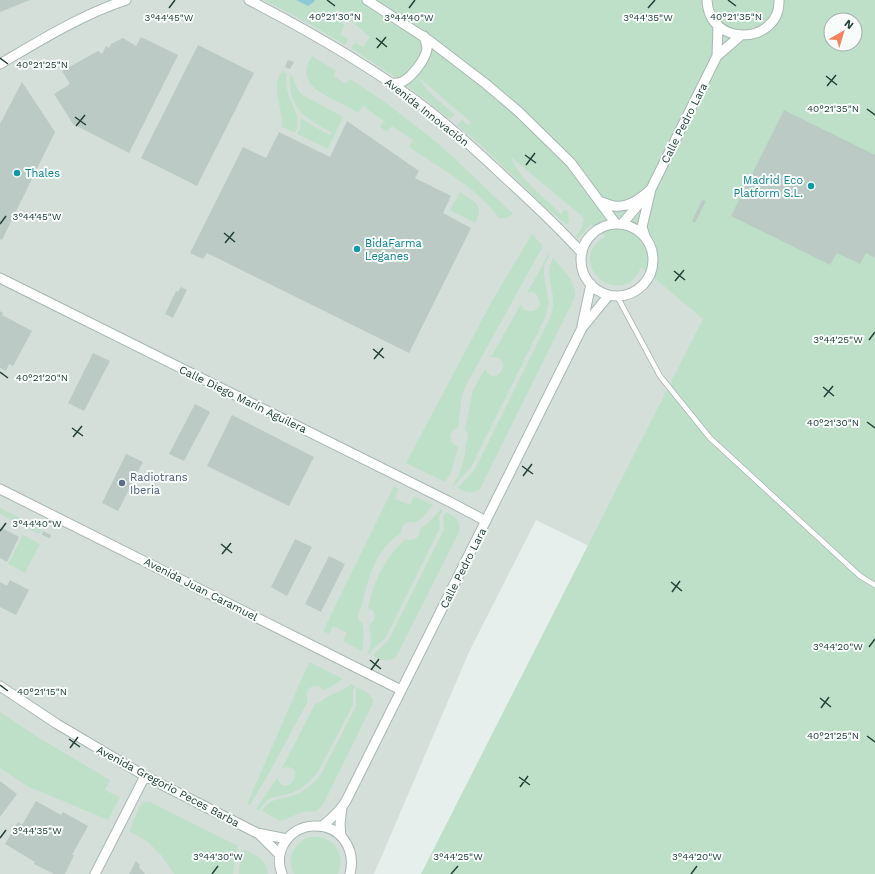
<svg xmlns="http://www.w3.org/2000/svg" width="875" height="874" viewBox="0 0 875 874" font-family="'Work Sans',sans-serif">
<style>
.built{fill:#d4dfda;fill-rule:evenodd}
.green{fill:#bfe0c8;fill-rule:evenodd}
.water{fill:#8ec9d4}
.building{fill:#bbcac4}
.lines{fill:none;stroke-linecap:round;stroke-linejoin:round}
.lane-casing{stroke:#a8b8b2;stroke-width:6}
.street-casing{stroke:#a8b8b2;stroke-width:11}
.lane{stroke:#fff;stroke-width:4.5}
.street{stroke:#fff;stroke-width:9}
.ticks{fill:none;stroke:#24423a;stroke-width:1.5}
.culture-dot{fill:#0f9aa8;stroke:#f7fbf9;stroke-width:1.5}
.service-dot{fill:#5c6f8a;stroke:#f7fbf9;stroke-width:1.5}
.labels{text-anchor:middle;stroke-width:4;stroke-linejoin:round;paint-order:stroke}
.street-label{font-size:11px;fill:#24423a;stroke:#f7fbf9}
.culture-label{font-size:11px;fill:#0d838f;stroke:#f7fbf9;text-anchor:start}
.service-label{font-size:11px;fill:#4e5e75;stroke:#f7fbf9;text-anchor:start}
.ticks-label{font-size:10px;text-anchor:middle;fill:#24423a;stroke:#f7fbf9;stroke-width:4;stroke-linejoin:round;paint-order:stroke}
</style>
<rect width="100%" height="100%" fill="#e6efeb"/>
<path class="built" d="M0,0h875v686l-339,-166 -67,132 -95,222h-374zM831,20h24v24h-24z"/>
<path class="green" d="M264,0h32l12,6 6,-4 1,-2h560v874h-454l282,-555 -62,-52c-16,45 -80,-2 -36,-31l-14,-12 -13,15 -2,-3 6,-9 2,-9 -73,-61c7,21 34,41 50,57l4,-5 3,3 1,9 -2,4 -23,-19 -59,-57 -28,-24 5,-5 6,5 3,-3 -54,-46 11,15 27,24 -5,4 -52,-40 -47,-31 4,-5 8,4 7,-10 -21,-18 -1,1c-4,-3 -7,-8 -11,-12 -2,8 3,12 8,17l-5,10 8,4 -3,6 -35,-21zM831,20h24v24h-24z
M312,56l24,15 -2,5 12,8 4,-5 35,23 45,35 20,17 63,60 -7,4h-7c-20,-29 -61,-51 -90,-71l4,-7 -21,-14 -5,6 -7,-5 4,-6 -21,-15 -5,7c-20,-15 -68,-23 -46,-57z
M283,71l4,3c-5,25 18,38 8,59l-13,-6c2,-17 -13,-41 1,-56z
M290,75l3,2 4,11 4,6 42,23 -15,32 -31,-15 3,-5 1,-11 14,9 15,8 1,-3c-25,-13 -44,-24 -41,-57z
M460,192c15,11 25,12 15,31l-25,-13z
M532,234l11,12 -78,141 -3,8 -4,33 -5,2 -3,6 2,7 6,4 -7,26 -6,9 -39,-19 86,-162z
M549,253l1,1 -6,12v8l5,30 -5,16 -73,147 -17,19h-2c7,-10 11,-21 13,-32 1,-3 0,-7 1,-10 2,-6 4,-8 -1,-14l8,-40 12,-21c11,22 31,-14 6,-12l30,-53 3,5c6,4 12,3 16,-4 0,-8 -5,-15 -13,-12z
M553,258c10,12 23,22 22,39l-95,192c-8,5 -14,4 -22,-1l17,-19 73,-147c3,-6 5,-12 5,-18 1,-19 -9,-26 0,-46z
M394,486l5,3 -4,10 15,6 4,-9 19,9 -10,12 -8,6c-8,-3 -14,1 -14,10 -24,15 -32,42 -38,68 -1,4 -5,12 -5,15 0,4 2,4 4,7 3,7 1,21 0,28l-19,-10 4,-8 -14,-7 -4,8 -6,-3z
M0,508l42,21 -3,5 -39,-20z
M441,509l2,1 -4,7 1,11 -54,109c-5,7 -14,10 -16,17h-2l3,-12 -2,-18c7,-3 7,-9 3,-14l-4,-2c8,-32 14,-45 37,-69 8,3 15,-1 15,-10l9,-7z
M446,512c10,5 15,8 13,20l-63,125c-8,6 -15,3 -23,-1 3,-7 12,-10 16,-17l55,-110 -1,-12z
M23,535l17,9 -15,29 -17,-9z
M309,662l34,17 -12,8 -8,3 -3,-3 -7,-1c-6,3 -8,8 -5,15l-40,74 -18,30 -3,-1z
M351,684l4,2 -2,4v15l-35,67c-8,10 -16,17 -27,21 -17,6 -20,0 -32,17l-3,-1 21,-31c11,24 32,-17 5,-10l33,-64c5,-1 5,-2 9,-5 9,-6 19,-8 27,-15z
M357,687l11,6 5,6 -1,6 -49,100 -7,6 -14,1 -18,8 -4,1 -18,-10c9,-14 15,-10 29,-15 12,-3 22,-12 30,-22l35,-68v-16z
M0,712l36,24 74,44 -5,10 15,7 -12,23 -81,-34 -27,-18z
M144,802h6l88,44 -3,11 -2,17h-59l-13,-19 -13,-13 -19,-11 11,-25z
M309,837c24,-2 37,14 29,37h-44c-9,-16 0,-30 15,-37z
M244,849c13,8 21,8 24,25h-29l1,-16z"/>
<path class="water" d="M296,0h19l-1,2 -6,4z"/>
<path class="building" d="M0,0h30l-30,12z
M141,37l37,18 -49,98 -56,-29 -19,-30 16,-10 -8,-13 36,-20 4,3 4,-8 3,2 2,-4 12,-6 13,8z
M198,45l56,28 -57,113 -56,-28z
M288,60l6,2 -4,7 -5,-2z
M22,82l33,50 -53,108 -2,-1v-115z
M784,110l91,45v103l-9,-5 -6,11 -23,-11 -7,12 -99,-49z
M347,121l72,50 -4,7 36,18 -8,17 28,15 -62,125 -202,-100 -4,6 -13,-6 53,-106 23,11 13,-26 51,25z
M702,200l4,1 -11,22 -3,-2z
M181,287l6,3 -14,28 -8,-4 11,-23 2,1z
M0,311l3,2 -1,2 30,16 -19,35 -4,-2 -3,7 -6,-3z
M93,353l17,8 -26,50 -16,-8z
M195,404l15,8 -26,49 -15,-7z
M232,415l82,42 -25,49 -82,-40z
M126,454l17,8 -25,49 -16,-8z
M0,527l19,10 -12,25 -7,-4z
M43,531l8,4 -1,3 -8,-3z
M295,539l17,8 -25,49 -16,-9z
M329,556l16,8 -24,48 -16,-8z
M10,580l19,10 -13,25 -16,-8v-25l7,4z
M0,781l17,13 -17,23z
M36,801l25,14 2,-3 25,14 -16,29h2l-9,19h-11l-20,-10 1,-2 -30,-18 13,-22 4,3z
M136,861l4,4 -1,2 6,7h-16z"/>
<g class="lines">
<defs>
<path id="lane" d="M617,296l43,80 50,62 150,138 15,9"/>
<path id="street" d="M249,0c62,32 122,66 178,109 30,23 58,50 86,76 24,22 47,44 69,68
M367,0l63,41 56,43 33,28 52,51 45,61
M707,0c2,49 74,44 72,0
M717,56l1,-30
M0,64c41,-24 81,-49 126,-64
M392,84c3,-1 7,-1 10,-2 10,-5 23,-22 25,-33 0,-4 -2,-9 -3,-13
M599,201c4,1 10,4 15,5 15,2 27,-8 37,-17
M622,224l22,-26
M581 260a36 36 0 1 1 72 0a36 36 0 1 1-72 0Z
M646,239l-4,-12 9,-38 66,-133 23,-20
M0,278l448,223 38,20
M582,326l9,-42
M0,489l401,201
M0,686l57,38 88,52 112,57 30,6
M322,826c9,-7 18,-15 24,-25l236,-473 27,-33
M258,833l22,22
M341,836l-1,-12 2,-17
M95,874l50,-98
M282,874c-9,-23 7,-47 32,-48 27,-1 42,23 36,48"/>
</defs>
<use href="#lane" class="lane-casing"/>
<use href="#street" class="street-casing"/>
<use href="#lane" class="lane"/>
<use href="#street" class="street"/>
</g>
<path class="ticks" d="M327,0l8,6M728,0l8,6M169,8l6,-8M409,8l6,-8M648,8l7,-8M376,38l11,9M377,48l9,-11M0,58l8,6M826,76l11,9M827,86l9,-11M867,109l8,6M75,117l11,8M76,126l9,-11M525,155l11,8M526,165l9,-12M0,224l6,-8M224,233l11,9M225,243l9,-11M674,271l11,9M675,281l9,-11M869,340l6,-8M373,349l11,9M374,359l9,-11M0,372l8,6M823,387l11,9M824,397l9,-11M867,422l8,6M72,428l11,8M73,437l9,-11M522,466l11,8M523,476l9,-12M0,531l6,-8M221,544l11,9M222,554l9,-11M671,582l11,9M672,592l8,-11M869,647l6,-8M370,660l11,9M371,670l8,-11M0,685l8,6M820,698l11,9M821,708l8,-11M867,736l8,6M69,739l11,8M70,748l8,-11M519,777l11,8M520,787l8,-11M0,838l6,-8M212,874l6,-8M451,874l7,-8M691,874l6,-8"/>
<g class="culture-dot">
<circle cx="17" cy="173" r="4"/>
<circle cx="811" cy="186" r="4"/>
<circle cx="357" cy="249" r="4"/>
</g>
<circle class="service-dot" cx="122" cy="483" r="4"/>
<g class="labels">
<g class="street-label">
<text transform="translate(427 112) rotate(38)" y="4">Avenida Innovación</text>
<text transform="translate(684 123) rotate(-63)" y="4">Calle Pedro Lara</text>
<text transform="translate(243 399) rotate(26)" y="4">Calle Diego Marín Aguilera</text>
<text transform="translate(463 568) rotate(-63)" y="4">Calle Pedro Lara</text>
<text transform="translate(201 589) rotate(27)" y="4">Avenida Juan Caramuel</text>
<text transform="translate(168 786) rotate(28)" y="4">Avenida Gregorio Peces Barba</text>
</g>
<g class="culture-label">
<text x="25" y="177">Thales</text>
<text x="803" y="184" text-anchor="end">Madrid Eco<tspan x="803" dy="13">Platform S.L.</tspan></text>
<text x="365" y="247">BidaFarma<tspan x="365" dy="13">Leganes</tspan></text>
</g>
<g class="service-label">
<text x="130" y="481">Radiotrans<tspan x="130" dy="13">Iberia</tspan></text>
</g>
</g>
<g class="ticks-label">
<text x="335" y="20">40°21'30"N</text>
<text x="736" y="20">40°21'35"N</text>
<text x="169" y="21">3°44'45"W</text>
<text x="409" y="21">3°44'40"W</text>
<text x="648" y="21">3°44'35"W</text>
<text x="42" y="68">40°21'25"N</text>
<text x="833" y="112">40°21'35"N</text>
<text x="37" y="220">3°44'45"W</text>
<text x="838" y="343">3°44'25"W</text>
<text x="42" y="381">40°21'20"N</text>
<text x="833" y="426">40°21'30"N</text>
<text x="37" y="527">3°44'40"W</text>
<text x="838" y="650">3°44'20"W</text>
<text x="42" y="695">40°21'15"N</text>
<text x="833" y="739">40°21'25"N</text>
<text x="37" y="834">3°44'35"W</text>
<text x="218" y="860">3°44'30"W</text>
<text x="458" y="860">3°44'25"W</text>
<text x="697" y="860">3°44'20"W</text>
</g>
<g transform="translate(843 32) rotate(38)"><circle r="19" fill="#f7fbf9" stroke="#a3b1ad"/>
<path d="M0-3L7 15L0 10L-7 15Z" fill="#f4845f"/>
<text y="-6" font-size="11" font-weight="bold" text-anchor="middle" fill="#24423a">N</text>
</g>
</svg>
